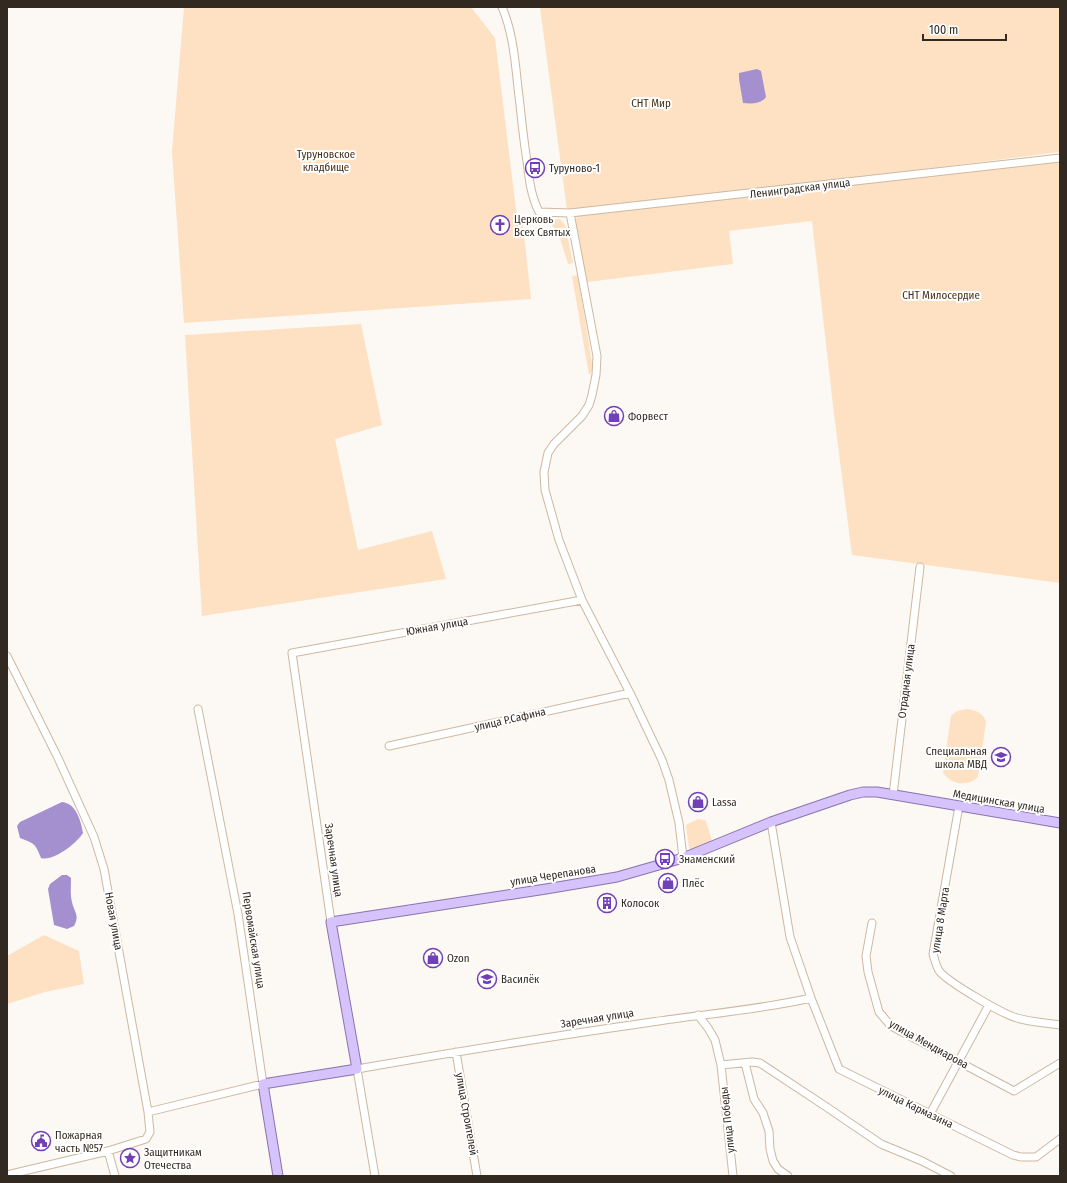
<svg xmlns="http://www.w3.org/2000/svg" width="1067" height="1183" viewBox="0 0 1067 1183" font-family="'Fira Sans Condensed',sans-serif">
<style>
.green{fill:#fde1c2}
.water{fill:#a48fcf}
.lines{fill:none;stroke-linecap:round;stroke-linejoin:round}
.minor-casing{stroke:#cdb8a1;stroke-width:9}
.major-casing{stroke:#8b73ad;stroke-width:11}
.minor{stroke:#fff;stroke-width:7}
.major{stroke:#d6c3fb;stroke-width:9}
.labels{text-anchor:middle;stroke-width:4;stroke-linejoin:round;paint-order:stroke}
.park-label{font-size:11px;fill:#453016;stroke:#fff}
.poi-label{font-size:11px;fill:#322a21;stroke:#fff;text-anchor:start}
.street-label{font-size:11px;fill:#322a21;stroke:#fff}
</style>
<rect width="100%" height="100%" fill="#fcf8f3"/>
<path class="green" d="M184,7h287l24,31 22,180 6,7 8,74 -347,24 -12,-172z
M540,7h520v145l-254,32 -239,26z
M1060,162v421l-208,-28 -18,-141 -22,-193 -83,10 4,33 -146,18 -12,-61 4,-7z
M560,219l5,6 8,38 -5,1 -8,-26 -8,-13 2,-5z
M578,275l15,95 -4,5 -17,-99z
M361,324l21,101 -47,14 23,111 74,-19 14,48 -244,37 -17,-281z
M967,709c9,2 16,3 19,13l-8,55c-10,10 -28,8 -35,-5l8,-56 6,-5z
M698,819l6,1 2,1 6,20v3l-21,6 -2,-2 -3,-23z
M44,935l35,16 5,33 -39,8 -38,12v-48z"/>
<path class="water" d="M757,69l4,2 5,26c-5,7 -14,7 -23,6l-4,-24v-6z
M62,802c14,1 19,19 21,31 -6,10 -30,29 -42,25 -6,-15 -6,-14 -21,-20l-3,-12 3,-4z
M62,875h5l4,3c0,8 -1,16 1,24 2,10 8,13 2,24l-7,3 -13,-4 -6,-36 2,-5z"/>
<g class="lines">
<defs>
<path id="minor" d="M502,7c11,26 13,53 16,81 3,24 5,49 9,73 2,18 4,35 12,51l31,1 490,-55
M570,213l27,143 -1,19 -4,20 -3,10 -7,11 -28,28 -6,9 -4,19 1,18 14,50 23,60 48,93 32,67 7,20 10,43 4,35
M7,656l51,102 36,79 10,32 44,243 2,20 -4,7 -38,12 -101,24
M389,746l241,-53
M893,795l27,-228
M959,806l-26,148c2,6 3,13 7,18 10,11 62,42 77,46 14,4 29,5 43,7
M771,822l19,115 21,61 28,71 174,86 8,2h15l24,-18
M331,922l-39,-269 290,-53
M872,923l-6,33 2,16 11,40 12,14 123,65 46,-28
M698,1015l10,13 7,12 6,25 12,111
M456,1052l21,124
M745,1063l9,36 9,14 6,18 1,18 3,12 5,8 10,7
M721,1065l31,-3 8,1 65,43 56,38 41,17 29,15
M148,1112l115,-28 -25,-170 -40,-205
M930,1114l59,-109
M108,1151l7,25
M375,1176l-18,-107c98,-17 197,-33 295,-47 53,-8 106,-12 159,-24"/>
<path id="major" d="M278,1176l-15,-92 94,-15 -26,-147 215,-33 71,-12 66,-19 88,-36 79,-27 13,-3h14l183,31"/>
</defs>
<use href="#minor" class="minor-casing"/>
<use href="#major" class="major-casing"/>
<use href="#minor" class="minor"/>
<use href="#major" class="major"/>
</g>
<defs>
<symbol id="bus-ring" viewBox="-11 -11 22 22"><circle r="9.5" fill="#fff" stroke="#713fb7" stroke-width="1.5"/><path d="M-5-6H5V4H4V6H2V4H-2V6H-4V4H-5ZM-3.5-4V0h7V-4ZM-3.5 1.2v1.5H-2V1.2ZM2 1.2v1.5H3.5V1.2Z" fill="#713fb7"/></symbol>
<symbol id="church-ring" viewBox="-11 -11 22 22"><circle r="9.5" fill="#fff" stroke="#713fb7" stroke-width="1.5"/><path d="M-1.2-6h2.4v3.5h3.3v2.4h-3.3V6h-2.4V-.1h-3.3v-2.4h3.3Z" fill="#713fb7"/></symbol>
<symbol id="shop-ring" viewBox="-11 -11 22 22"><circle r="9.5" fill="#fff" stroke="#713fb7" stroke-width="1.5"/><path d="M-5-2.5h2.3a2.7 3.5 0 0 1 5.4 0H5L5.5 6h-11ZM-1.5-2.5h3a1.5 2.3 0 0 0-3 0Z" fill="#713fb7"/></symbol>
<symbol id="university-ring" viewBox="-11 -11 22 22"><circle r="9.5" fill="#fff" stroke="#713fb7" stroke-width="1.5"/><path d="M0-5L7-2L0 1L-7-2ZM-4 1L0 2.5L4 1V4Q0 6-4 4Z" fill="#713fb7"/></symbol>
<symbol id="building-ring" viewBox="-11 -11 22 22"><circle r="9.5" fill="#fff" stroke="#713fb7" stroke-width="1.5"/><path d="M-4-6H4V6H1V3H-1V6H-4ZM-2.5-4.3h1.7v1.8h-1.7ZM.8-4.3h1.7v1.8H.8ZM-2.5-1h1.7V.8h-1.7ZM.8-1h1.7V.8H.8Z" fill="#713fb7"/></symbol>
<symbol id="school-ring" viewBox="-11 -11 22 22"><circle r="9.5" fill="#fff" stroke="#713fb7" stroke-width="1.5"/><path d="M0-5L7-2L0 1L-7-2ZM-4 1L0 2.5L4 1V4Q0 6-4 4Z" fill="#713fb7"/></symbol>
<symbol id="civic-ring" viewBox="-11 -11 22 22"><circle r="9.5" fill="#fff" stroke="#713fb7" stroke-width="1.5"/><path d="M-.6-6.5H3V-4.5H.6V-3L4-1V1h2V6H-6V1h2V-1L-.6-3ZM-1.2 2.5V6h2.4V2.5Z" fill="#713fb7"/></symbol>
<symbol id="sight-ring" viewBox="-11 -11 22 22"><circle r="9.5" fill="#fff" stroke="#713fb7" stroke-width="1.5"/><path d="M0-6L1.8-2.2L6-1.7L2.9 1.2L3.7 5.4L0 3.3L-3.7 5.4L-2.9 1.2L-6-1.7L-1.8-2.2Z" fill="#713fb7"/></symbol>
</defs>
<g fill-rule="evenodd">
<use href="#bus-ring" x="524" y="157" width="22" height="22"/>
<use href="#church-ring" x="489" y="214" width="22" height="22"/>
<use href="#shop-ring" x="603" y="405" width="22" height="22"/>
<use href="#university-ring" x="990" y="746" width="22" height="22"/>
<use href="#shop-ring" x="687" y="791" width="22" height="22"/>
<use href="#bus-ring" x="654" y="848" width="22" height="22"/>
<use href="#shop-ring" x="657" y="872" width="22" height="22"/>
<use href="#building-ring" x="596" y="892" width="22" height="22"/>
<use href="#shop-ring" x="422" y="947" width="22" height="22"/>
<use href="#school-ring" x="476" y="968" width="22" height="22"/>
<use href="#civic-ring" x="30" y="1130" width="22" height="22"/>
<use href="#sight-ring" x="119" y="1147" width="22" height="22"/>
</g>
<g class="labels">
<g class="park-label">
<text x="651" y="107">СНТ Мир</text>
<text x="326" y="158">Туруновское<tspan x="326" dy="13">кладбище</tspan></text>
<text x="941" y="299">СНТ Милосердие</text>
</g>
<g class="poi-label">
<text x="549" y="172">Туруново-1</text>
<text x="514" y="223">Церковь<tspan x="514" dy="13">Всех Святых</tspan></text>
<text x="628" y="420">Форвест</text>
<text x="987" y="755" text-anchor="end">Специальная<tspan x="987" dy="13">школа МВД</tspan></text>
<text x="712" y="806">Lassa</text>
<text x="679" y="863">Знаменский</text>
<text x="682" y="887">Плёс</text>
<text x="621" y="907">Колосок</text>
<text x="447" y="962">Ozon</text>
<text x="501" y="983">Василёк</text>
<text x="55" y="1139">Пожарная<tspan x="55" dy="13">часть №57</tspan></text>
<text x="144" y="1156">Защитникам<tspan x="144" dy="13">Отечества</tspan></text>
</g>
<g class="street-label">
<text transform="translate(800 188) rotate(-7)" y="4">Ленинградская улица</text>
<text transform="translate(437 626) rotate(-10)" y="4">Южная улица</text>
<text transform="translate(906 681) rotate(-83)" y="4">Отрадная улица</text>
<text transform="translate(510 719) rotate(-13)" y="4">улица Р.Сафина</text>
<text transform="translate(999 801) rotate(10)" y="4">Медицинская улица</text>
<text transform="translate(334 860) rotate(82)" y="4">Заречная улица</text>
<text transform="translate(553 875) rotate(-9)" y="4">улица Черепанова</text>
<text transform="translate(940 920) rotate(-81)" y="4">улица 8 Марта</text>
<text transform="translate(114 921) rotate(80)" y="4">Новая улица</text>
<text transform="translate(254 940) rotate(81)" y="4">Первомайская улица</text>
<text transform="translate(597 1018) rotate(-9)" y="4">Заречная улица</text>
<text transform="translate(929 1044) rotate(29)" y="4">улица Мендиарова</text>
<text transform="translate(916 1107) rotate(26)" y="4">улица Кармазина</text>
<text transform="translate(467 1114) rotate(80)" y="4">улица Строителей</text>
<text transform="translate(727 1120) rotate(-96)" y="4">улица Победы</text>
</g>
</g>
<rect width="1067" height="1183" fill="none" stroke="#322a21" stroke-width="16"/>
<path d="M923 34v6h83v-6" fill="none" stroke="#322a21" stroke-width="2"/>
<text x="929" y="34" font-size="12" fill="#322a21" stroke="#ffffff" stroke-width="3" paint-order="stroke">100 m</text>
</svg>
